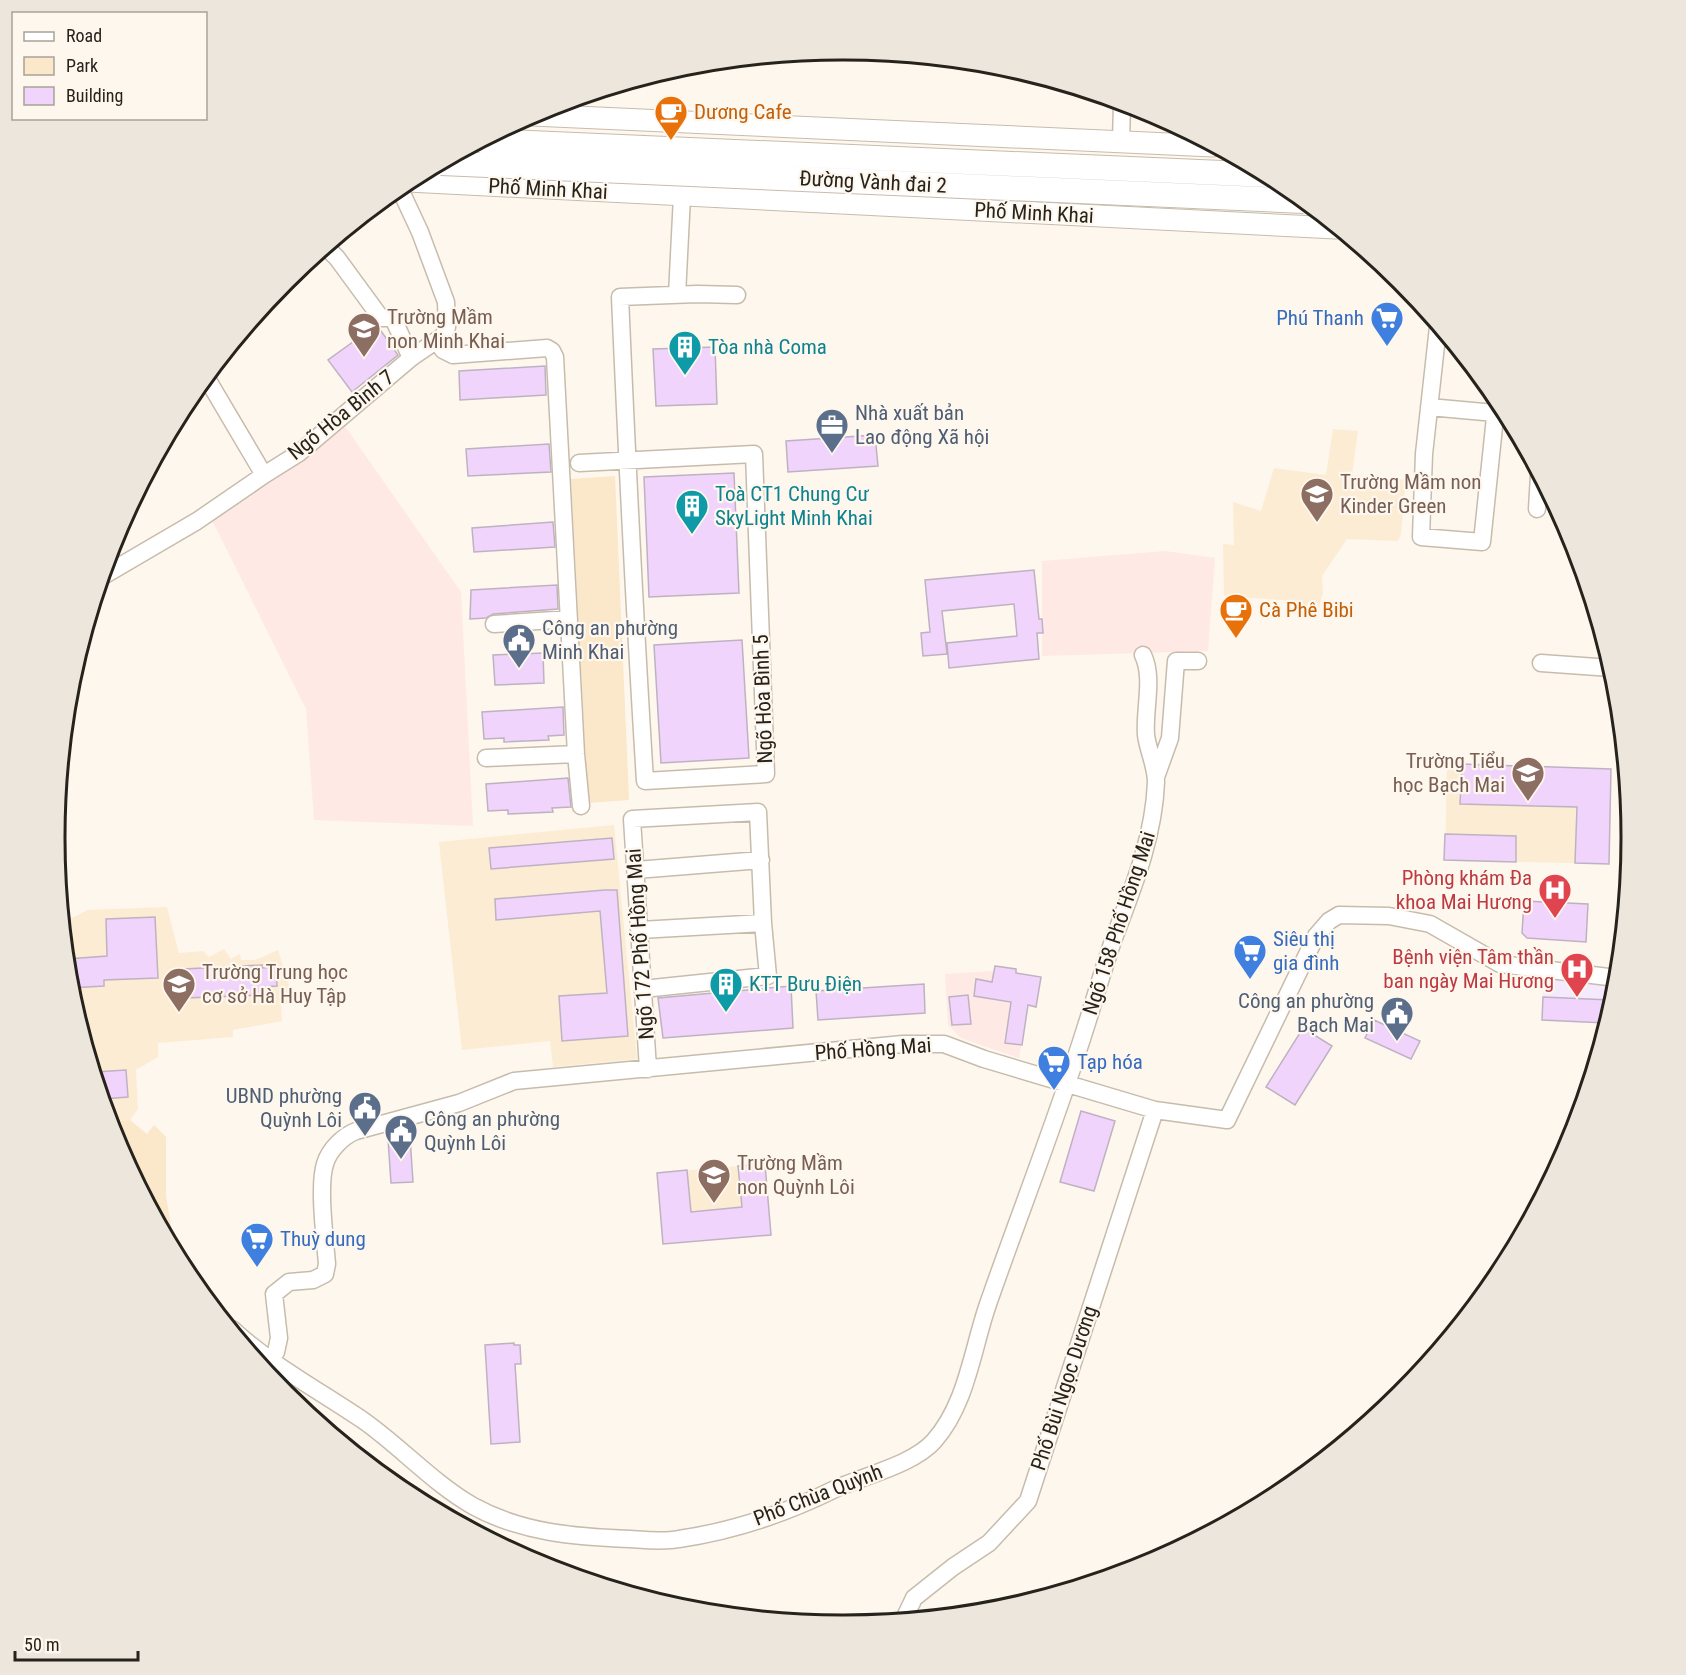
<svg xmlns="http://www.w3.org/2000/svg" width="1686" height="1675" viewBox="0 0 1686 1675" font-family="'Roboto Condensed',sans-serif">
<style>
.commercial{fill:#fee9e5}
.built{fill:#fcecd4}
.medical{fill:#f5e9fd}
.green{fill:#fbe7ca}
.building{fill:#f1d4fb;stroke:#beb2c2;stroke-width:1.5}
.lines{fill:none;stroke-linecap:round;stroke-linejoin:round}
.minor-casing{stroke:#c7bcac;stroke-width:19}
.major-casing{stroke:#c7bcac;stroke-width:23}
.minor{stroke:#fff;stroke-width:16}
.major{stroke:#fff;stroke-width:21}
.highway-bridge-casing{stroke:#c7bcac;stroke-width:26;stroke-linecap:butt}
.highway-bridge{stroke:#fff;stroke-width:24}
.labels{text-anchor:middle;stroke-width:4.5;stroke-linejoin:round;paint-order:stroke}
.food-label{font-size:21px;fill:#c56008;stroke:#fef7ed;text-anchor:start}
.street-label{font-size:21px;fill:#26221c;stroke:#fef7ed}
.education-label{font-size:21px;fill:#785e54;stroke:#fef7ed;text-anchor:start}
.shop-label{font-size:21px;fill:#366cbe;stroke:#fef7ed;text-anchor:start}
.culture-label{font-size:21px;fill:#0d838f;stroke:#fef7ed;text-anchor:start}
.service-label{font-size:21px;fill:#4e5e75;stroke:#fef7ed;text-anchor:start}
.health-label{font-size:21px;fill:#be3a42;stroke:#fef7ed;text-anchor:end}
.rim{fill:none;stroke:#26221c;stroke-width:3}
</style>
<rect width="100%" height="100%" fill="#fef7ed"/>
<path class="commercial" d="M342,422l119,170 12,234 -159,-6 -8,-111 -96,-193z
M1165,551l50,7 -7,93 -166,5v-95z
M995,966l21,3v4l25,4 -5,30 -8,-1 -9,52 -58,-20 -13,-13 -3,-51 49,-3z"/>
<path class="built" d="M1333,429l25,2 -6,44 54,5 -5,54 -3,7 -51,-2 -25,37 1,18 -6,17 -24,-10 -69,-5 -1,-52 11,1 -1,-43 28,9 13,-43 52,7z
M1447,764l164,5 -2,95 -164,-4z
M614,825l23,234 -84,8 -3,-26 -88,9 -23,-208z
M167,907l12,46 24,-2 6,6 15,-8 7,10 9,-5 1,6h14l23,-10 16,51 -13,4 1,16 -49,9v7l-75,6v14l-22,13 2,39 -8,11 -20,1 -40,-130 -7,-69 25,-12z
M765,1164l6,71 -108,9 -6,-71z"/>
<path class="medical" d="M1544,977l67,5 -1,30 -4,11 -64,-3z"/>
<path class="green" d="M615,476l14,324 -41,3 -17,-324z
M130,1120l17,14 7,-9 12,12v59l6,35 11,34 -68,-126 -5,-18z"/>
<path class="building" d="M375,326l4,2 19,27 -46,37 -24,-32z
M715,347l2,57 -61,2 -3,-57z
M545,366l1,29 -86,5 -1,-29z
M875,435l3,31 -90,6 -2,-31z
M549,444l2,28 -83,4 -2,-27z
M734,473l5,120 -90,4 -5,-120z
M553,522l2,25 -81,5 -2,-24z
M1034,570l5,49h3l1,14h-6l2,26 -90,9 -2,-25 70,-7 -3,-32 -72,7 5,43 -24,2 -2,-23 9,-1 -5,-52z
M557,585l1,24 -65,5 -7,4 -16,1 1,-29z
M742,640l7,118 -88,5 -7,-118z
M543,653l1,30 -49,2 -2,-30z
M563,707l1,28 -16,1 1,4 -45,2v-4l-20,1 -2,-27z
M1462,764l149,5 -2,95 -34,-1 2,-56 -117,-3z
M568,778l3,29 -19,1 1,4 -45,2v-4l-20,1 -2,-27z
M1445,834l71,2v26l-72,-2z
M612,838l2,21 -123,10 -2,-21z
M605,890h12l11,146 -66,5 -3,-45 48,-3 -7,-82 -104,9 -1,-21z
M1524,901l64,3 -2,38 -59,-4 -5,-5z
M155,917l3,61 -54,2v6l-34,2 -3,-29 40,-3 -1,-37z
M262,965v3l14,-1 1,19 -16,1 1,8 -77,3 -1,-29z
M995,966l21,3v4l25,4 -5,30 -8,-2 -6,40 -17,-2 6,-41 -37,-6 2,-17 16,3z
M924,984l1,29 -107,7 -2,-29z
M791,986l2,42 -130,10 -5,-40z
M968,995l3,29 -19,1 -3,-28z
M1543,997l67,3 -4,23 -64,-3z
M1374,1020l46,21 -9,18 -46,-21z
M1303,1028l29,18 -37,59 -29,-18z
M126,1070l2,27 -25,2 -8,-27z
M1081,1111l34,10 -21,70 -34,-9z
M410,1137l3,45 -22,1 -3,-44z
M765,1164l6,71 -108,9 -6,-71 30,-3 4,42 51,-5 -4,-41z
M514,1343v2h6l1,19h-6l5,78 -29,2 -6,-99z"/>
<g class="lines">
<defs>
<path id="minor" d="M1121,142l1,-39
M326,247l11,11 44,60h12l18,40
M677,295l5,-99
M1438,327l-14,127 -3,83 61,5 15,-144
M437,341l6,9 10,5 94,-7 5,3 3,6 21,397 5,52
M206,377l58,98
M1429,407l77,7
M579,463l175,-9 12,320 -121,7c-10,-161 -18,-322 -25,-484l77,-3 40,1
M1537,509l2,-34
M103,576l94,-55 67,-46 35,-22 112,-95 32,-22 4,-9 -1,-25 -26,-70 -21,-45
M494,624l75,-5
M1541,663l70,5
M486,758l90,-4
M1156,777l14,-39 6,-77h22
M636,870l125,-10
M640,930l123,-7
M643,989l125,-13 -5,-53 -5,-111 -126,7 16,250
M232,1329c39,36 88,62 132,92 38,27 69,62 109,85 49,27 103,31 157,33 16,1 33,3 49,0 54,-8 105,-25 154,-49 29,-14 80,-25 101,-49 32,-36 38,-89 53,-134 33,-95 70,-188 100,-284 9,-28 17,-57 27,-85 19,-50 40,-101 42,-156 0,-16 -8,-31 -10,-47 -2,-26 8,-57 -3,-80
M263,1367l13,-15 3,-14 -5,-44 15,-12 24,-2 12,-6 2,-10c-2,-25 -9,-78 -2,-100 4,-14 18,-28 31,-33l103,-28 55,-22 389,-37h41l40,15 171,51 72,10 89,-184 13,-15 10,-6 50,1 41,8 70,40 117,14
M904,1619l10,-21 39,-31 36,-24 39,-42 127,-391"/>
<path id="major" d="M532,115l681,31
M408,181l928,47"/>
</defs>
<use href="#minor" class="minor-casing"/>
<use href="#major" class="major-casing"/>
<use href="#minor" class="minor"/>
<use href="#major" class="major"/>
<defs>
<path id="highway-bridge" d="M483,141l785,34
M441,163l863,38"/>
</defs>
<use href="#highway-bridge" class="highway-bridge-casing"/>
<use href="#highway-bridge" class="highway-bridge"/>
</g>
<defs>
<symbol id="cafe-pin" viewBox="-11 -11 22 30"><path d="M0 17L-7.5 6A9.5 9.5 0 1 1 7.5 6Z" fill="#e8710a" stroke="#fef7ed"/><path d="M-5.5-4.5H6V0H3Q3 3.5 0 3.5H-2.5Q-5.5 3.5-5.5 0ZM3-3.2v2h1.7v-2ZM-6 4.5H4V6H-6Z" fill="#fff"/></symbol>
<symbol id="supermarket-pin" viewBox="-11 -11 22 30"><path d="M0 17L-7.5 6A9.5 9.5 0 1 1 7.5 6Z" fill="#3f7fe0" stroke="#fef7ed"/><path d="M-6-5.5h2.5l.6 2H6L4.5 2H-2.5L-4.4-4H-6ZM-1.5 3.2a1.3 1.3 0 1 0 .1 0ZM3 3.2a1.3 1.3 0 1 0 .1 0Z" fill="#fff"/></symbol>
<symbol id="school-pin" viewBox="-11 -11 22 30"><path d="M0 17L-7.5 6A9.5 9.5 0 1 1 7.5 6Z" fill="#8d6e63" stroke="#fef7ed"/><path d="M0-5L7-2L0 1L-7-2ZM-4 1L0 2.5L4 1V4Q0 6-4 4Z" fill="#fff"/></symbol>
<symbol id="building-pin" viewBox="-11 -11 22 30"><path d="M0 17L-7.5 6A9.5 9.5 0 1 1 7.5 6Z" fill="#0f9aa8" stroke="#fef7ed"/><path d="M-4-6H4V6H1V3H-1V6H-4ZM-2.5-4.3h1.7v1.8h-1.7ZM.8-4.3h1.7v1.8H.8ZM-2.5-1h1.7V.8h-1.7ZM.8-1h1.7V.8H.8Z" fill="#fff"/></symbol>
<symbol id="office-pin" viewBox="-11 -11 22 30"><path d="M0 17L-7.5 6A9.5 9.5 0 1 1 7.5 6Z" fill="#5c6f8a" stroke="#fef7ed"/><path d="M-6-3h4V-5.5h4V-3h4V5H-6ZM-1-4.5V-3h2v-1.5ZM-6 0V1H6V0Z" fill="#fff"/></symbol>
<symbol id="civic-pin" viewBox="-11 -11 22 30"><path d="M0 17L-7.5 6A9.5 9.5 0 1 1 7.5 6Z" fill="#5c6f8a" stroke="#fef7ed"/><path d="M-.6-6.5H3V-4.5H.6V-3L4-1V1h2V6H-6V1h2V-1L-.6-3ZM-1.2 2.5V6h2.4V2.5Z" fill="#fff"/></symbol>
<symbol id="hospital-pin" viewBox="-11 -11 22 30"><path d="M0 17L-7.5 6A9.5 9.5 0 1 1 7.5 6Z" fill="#e0444e" stroke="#fef7ed"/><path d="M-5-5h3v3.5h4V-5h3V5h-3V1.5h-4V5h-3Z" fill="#fff"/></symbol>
</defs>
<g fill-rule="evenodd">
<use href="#cafe-pin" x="652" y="93" width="38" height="52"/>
<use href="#supermarket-pin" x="1368" y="299" width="38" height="52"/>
<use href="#school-pin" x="345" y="310" width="38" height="52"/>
<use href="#building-pin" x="666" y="328" width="38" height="52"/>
<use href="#office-pin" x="813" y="406" width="38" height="52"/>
<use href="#school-pin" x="1298" y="475" width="38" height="52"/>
<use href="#building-pin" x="673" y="487" width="38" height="52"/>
<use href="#cafe-pin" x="1217" y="591" width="38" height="52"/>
<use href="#civic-pin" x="500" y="621" width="38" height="52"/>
<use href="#school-pin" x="1509" y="754" width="38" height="52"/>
<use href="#hospital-pin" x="1536" y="871" width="38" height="52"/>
<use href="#supermarket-pin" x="1231" y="932" width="38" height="52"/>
<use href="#hospital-pin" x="1558" y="950" width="38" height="52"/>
<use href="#school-pin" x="160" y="965" width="38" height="52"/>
<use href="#building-pin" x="707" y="965" width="38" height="52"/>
<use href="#civic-pin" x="1378" y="994" width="38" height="52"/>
<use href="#supermarket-pin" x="1035" y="1043" width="38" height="52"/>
<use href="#civic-pin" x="346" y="1089" width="38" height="52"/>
<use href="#civic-pin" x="382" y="1112" width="38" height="52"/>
<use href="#school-pin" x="695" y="1156" width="38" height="52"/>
<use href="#supermarket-pin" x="238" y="1220" width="38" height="52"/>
</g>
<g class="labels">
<g class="food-label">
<text x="694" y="119">Dương Cafe</text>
<text x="1259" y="617">Cà Phê Bibi</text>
</g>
<g class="street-label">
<text transform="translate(873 182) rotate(3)" y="7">Đường Vành đai 2</text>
<text transform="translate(548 189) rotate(3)" y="7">Phố Minh Khai</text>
<text transform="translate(1034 213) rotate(3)" y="7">Phố Minh Khai</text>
<text transform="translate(341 415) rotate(-39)" y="7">Ngõ Hòa Bình 7</text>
<text transform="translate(763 699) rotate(-92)" y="7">Ngõ Hòa Bình 5</text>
<text transform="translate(1119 923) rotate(-72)" y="7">Ngõ 158 Phố Hồng Mai</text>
<text transform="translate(640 944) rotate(-94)" y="7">Ngõ 172 Phố Hồng Mai</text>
<text transform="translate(873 1049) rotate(-4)" y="7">Phố Hồng Mai</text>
<text transform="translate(1064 1388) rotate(-72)" y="7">Phố Bùi Ngọc Dương</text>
<text transform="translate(818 1495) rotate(-21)" y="7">Phố Chùa Quỳnh</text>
</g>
<g class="education-label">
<text x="387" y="324">Trường Mầm<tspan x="387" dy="24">non Minh Khai</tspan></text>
<text x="1340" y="489">Trường Mầm non<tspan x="1340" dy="24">Kinder Green</tspan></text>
<text x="1505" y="768" text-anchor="end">Trường Tiểu<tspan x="1505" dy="24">học Bạch Mai</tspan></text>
<text x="202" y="979">Trường Trung học<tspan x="202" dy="24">cơ sở Hà Huy Tập</tspan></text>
<text x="737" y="1170">Trường Mầm<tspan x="737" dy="24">non Quỳnh Lôi</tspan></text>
</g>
<g class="shop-label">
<text x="1364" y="325" text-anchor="end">Phú Thanh</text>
<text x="1273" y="946">Siêu thị<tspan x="1273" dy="24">gia đình</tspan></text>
<text x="1077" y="1069">Tạp hóa</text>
<text x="280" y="1246">Thuỳ dung</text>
</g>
<g class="culture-label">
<text x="708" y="354">Tòa nhà Coma</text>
<text x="715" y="501">Toà CT1 Chung Cư<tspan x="715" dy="24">SkyLight Minh Khai</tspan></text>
<text x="749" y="991">KTT Bưu Điện</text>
</g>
<g class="service-label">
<text x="855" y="420">Nhà xuất bản<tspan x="855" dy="24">Lao động Xã hội</tspan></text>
<text x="542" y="635">Công an phường<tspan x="542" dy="24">Minh Khai</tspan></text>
<text x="1374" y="1008" text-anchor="end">Công an phường<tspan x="1374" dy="24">Bạch Mai</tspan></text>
<text x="342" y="1103" text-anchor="end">UBND phường<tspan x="342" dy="24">Quỳnh Lôi</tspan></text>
<text x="424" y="1126">Công an phường<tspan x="424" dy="24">Quỳnh Lôi</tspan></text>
</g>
<g class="health-label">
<text x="1532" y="885">Phòng khám Đa<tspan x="1532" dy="24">khoa Mai Hương</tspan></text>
<text x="1554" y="964">Bệnh viện Tâm thần<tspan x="1554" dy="24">ban ngày Mai Hương</tspan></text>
</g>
</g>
<path d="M0 0H1686V1675H0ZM842 60H844A777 777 0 0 1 1621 837V838A777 777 0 0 1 844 1615H842A777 777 0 0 1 65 838V837A777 777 0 0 1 842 60Z" fill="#ede6dc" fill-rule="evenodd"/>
<path class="rim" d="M842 60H844A777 777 0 0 1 1621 837V838A777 777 0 0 1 844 1615H842A777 777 0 0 1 65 838V837A777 777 0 0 1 842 60Z"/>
<rect x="12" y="12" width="195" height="108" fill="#fef7ed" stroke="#a8a299" stroke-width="1.5"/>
<rect x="24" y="32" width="30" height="9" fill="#ffffff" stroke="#a8a299" stroke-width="1.5"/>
<text x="66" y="42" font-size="18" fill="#26221c">Road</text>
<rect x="24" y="57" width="30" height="18" fill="#fbe7ca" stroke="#a8a299" stroke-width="1.5"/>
<text x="66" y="72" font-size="18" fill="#26221c">Park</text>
<rect x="24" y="87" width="30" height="18" fill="#f1d4fb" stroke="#a8a299" stroke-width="1.5"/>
<text x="66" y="102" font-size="18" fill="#26221c">Building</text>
<path d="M15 1651v9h123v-9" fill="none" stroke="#26221c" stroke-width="3"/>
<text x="24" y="1651" font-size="18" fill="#26221c" stroke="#fef7ed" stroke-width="4.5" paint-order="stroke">50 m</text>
</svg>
